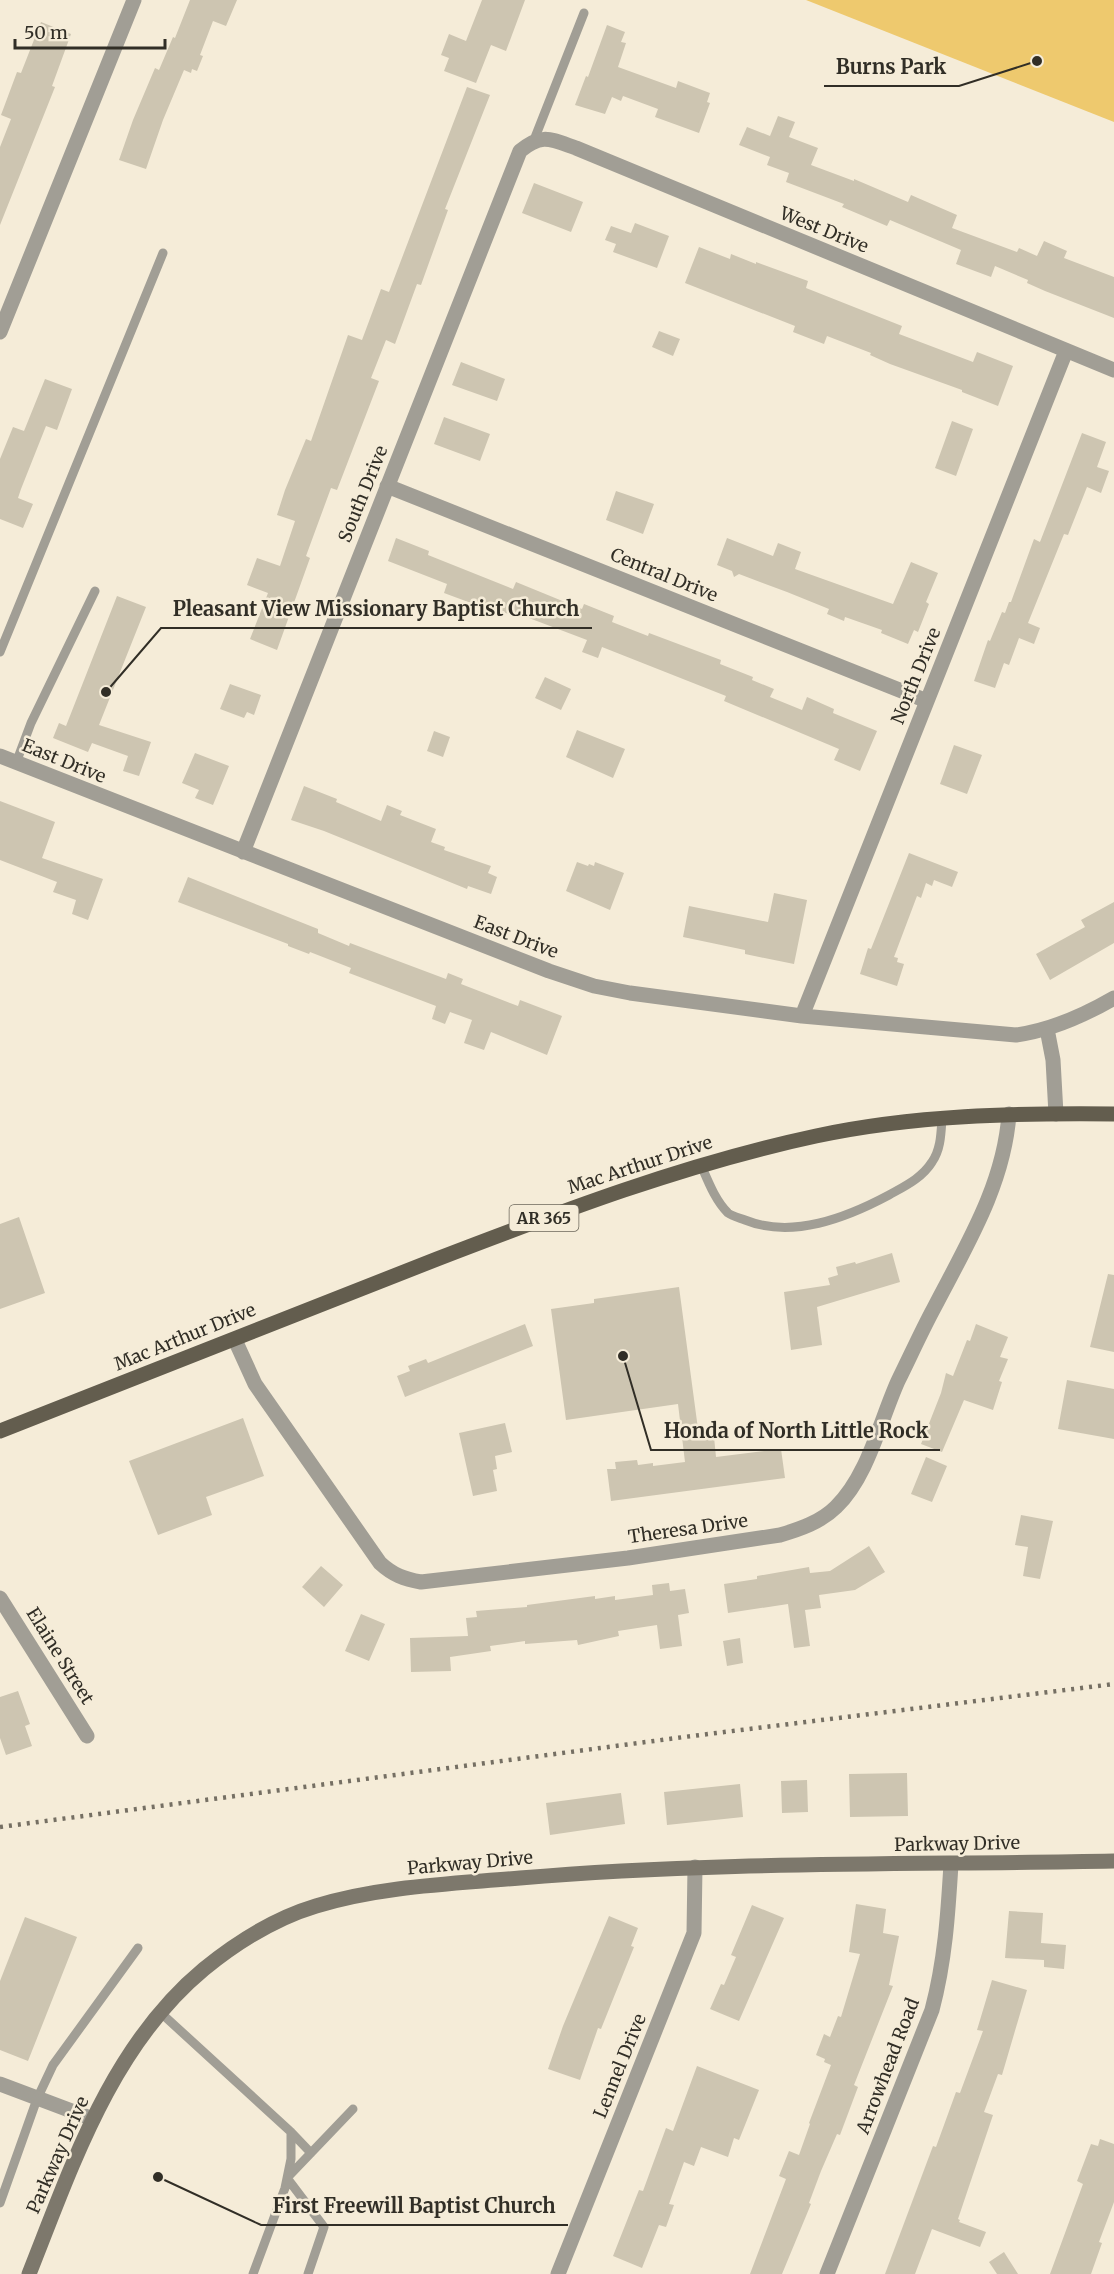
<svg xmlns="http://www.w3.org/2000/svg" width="1114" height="2274" viewBox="0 0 1114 2274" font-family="Merriweather,serif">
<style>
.green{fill:#eec96e}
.building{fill:#cdc5b1}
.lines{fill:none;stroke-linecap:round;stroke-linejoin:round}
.lane{stroke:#a19e95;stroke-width:9}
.street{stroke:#a19e95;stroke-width:15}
.secondary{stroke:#7d786c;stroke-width:15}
.primary{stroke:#635d4e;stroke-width:15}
.rail{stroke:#756f63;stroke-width:4.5;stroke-dasharray:3 6;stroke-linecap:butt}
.labels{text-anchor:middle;stroke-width:5;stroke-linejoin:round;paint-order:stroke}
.shield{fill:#f5ecd8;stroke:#6c675b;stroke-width:1.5}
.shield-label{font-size:16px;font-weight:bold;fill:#312e26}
.street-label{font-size:18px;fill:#312e26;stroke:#f5ecd8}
.leader{fill:none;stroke:#312e26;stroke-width:2}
.callout-dot{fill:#312e26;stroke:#f5ecd8;stroke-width:2}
.callout-label{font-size:20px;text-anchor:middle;font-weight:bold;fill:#312e26;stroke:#f5ecd8;stroke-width:5;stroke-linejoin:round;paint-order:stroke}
</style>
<rect width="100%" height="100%" fill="#f5ecd8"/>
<path class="green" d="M806,0h308v122z"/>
<path class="building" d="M190,0h47l-11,26 -13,-5 -13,34 3,1 -6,15 -5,-2 -1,4 -7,-3 -21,50 -17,49 -27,-9 14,-40 22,-52 4,2 14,-33 2,1z
M482,0h43l-19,51 -15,-6 -15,38 -32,-12 5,-13 -8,-3 8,-21 17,7z
M41,22l30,12 -19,52 3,1 -55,138v-78l11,-28 -10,-4 16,-43 4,1z
M607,25l18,7 -4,10 5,1 -8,24 58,21 2,-7 32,12 -3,9 3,1 -11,30 -44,-16 3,-8 -35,-13 -2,5 -9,-4 -7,17 -30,-9 11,-29 2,1z
M467,87l23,8 -45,114 3,1 -27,75 -4,-1 -22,60 -9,-4 -15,38 8,3 -42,109 -6,-2 -25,68 4,2 -33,92 -27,-11 18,-46 -21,-8 10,-27 23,8 15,-45 -18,-6 8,-25 21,-51 5,2 37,-106 14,5 19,-51 8,3z
M778,116l17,6 -6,15 29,11 -7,17 43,16v-2l54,23 3,-7 46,20 -5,13 65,24 2,-4 18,8 7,-15 23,10 -3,7 50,19v41l-69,-27 -18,-8 1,-3 -33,-14 -4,11 -35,-13 5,-14 -71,-30 -3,6 -45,-19 2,-3 -58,-22 3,-9 -22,-8 3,-8 -31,-12 8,-18 23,9z
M534,183l49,19 -12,30 -49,-19z
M635,223l34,13 -12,32 -44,-16 3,-8 -11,-4 6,-14 20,7z
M699,247l31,12 1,-5 25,10v-2l52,19 -2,7 96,38 -3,8 74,28 4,-10 36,14 -15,40 -36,-14v-2l-72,-26 -20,-9 1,-2 -44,-17 -3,8 -31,-12 2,-6 -110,-43z
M659,331l21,8 -7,17 -21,-9z
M461,362l44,17 -8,22 -45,-16z
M45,379l27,10 -15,41 -11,-4 -25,63 -3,9 15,6 -10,24 -23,-9v-60l13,-32 11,4z
M444,417l46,17 -10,27 -46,-17z
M952,421l21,8 -17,47 -21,-8z
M1082,433l24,9 -9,25 12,4 -8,22 -14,-6 -19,48 -4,-1 -36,89 12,5 -6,16 -15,-6 -10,27 -5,-2 -9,25 -21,-7 14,-41 2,1 12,-29 3,1 4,-11h2l23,-63 6,3z
M616,491l38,13 -11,30 -37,-14z
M396,538l33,13 -1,4 85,34 3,-7 66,27 2,-5 30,12 -2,6 36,14 1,-3 72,27 -1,4 33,13 -1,3 22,9 -4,8 32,13 5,-13 27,12 -1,4 44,18 -17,40 -26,-11 5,-11 -115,-48 2,-5 -124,-49 -4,11 -16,-6 5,-12 -66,-25 -1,3 -40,-14 -1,2 -35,-13 3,-9 -59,-23z
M727,538l46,18 5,-13 23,9 -6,17 98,35 18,-42 27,11 -12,29 3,2 -11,28 -4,-2 -6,14 -27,-11 1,-3 -37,-13 -1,4 -17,-7 2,-5 -42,-17 -48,-18 -5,3 -2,-6 -15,-6z
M117,596l29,11 -47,118 52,17 -12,34 -16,-5 5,-15 -36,-13 -4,9 -35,-14 6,-15 7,3z
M545,677l26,12 -10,21 -26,-12z
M230,684l31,11 -7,20 -7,-3 -3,6 -24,-9z
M577,730l48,19 -12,29 -47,-21z
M434,731l16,6 -7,20 -16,-6z
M954,745l28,10 -15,39 -27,-10z
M195,753l34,13 -16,39 -18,-7 4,-8 -17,-7z
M304,786l33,13 -1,3 45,19 6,-16 15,6 -2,4 36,14 -5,13 14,5 -1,3 47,16 -3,7 9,4 -6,17 -23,-8 -1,3 -143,-58 -33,-11z
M0,801l55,21 -13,36 61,21 -15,41 -16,-6 4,-14 -23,-8 4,-10 -57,-22z
M909,853l49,19 -6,15 -18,-7 -2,6 -6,-3 -5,15 -4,-2 -23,61 4,1 -1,4 7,2 -7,22 -37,-12 8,-26 3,1z
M577,862l11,4 1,-2 5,2 1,-4 29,11 -14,37 -44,-19z
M188,877l130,52v4l31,13 1,-3 96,36 2,-6 15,6 -2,5 57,22 2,-6 42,16 -15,39 -56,-23 -7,18 -20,-7 8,-23 -22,-8 -5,12 -13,-5 4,-13 -87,-33 2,-5 -41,-16 -1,2 -21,-8v-2l-110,-42z
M774,893l33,7 -13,64 -49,-10v-4l-62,-13 6,-31 79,16z
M1114,902v41l-64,37 -14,-26 49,-27 -4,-7z
M19,1217l26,76 -45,16v-85z
M892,1253l8,29 -83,25 5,38 -31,5 -7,-58 46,-7 -2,-7 10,-3 -2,-8 19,-5 1,2z
M1108,1274l6,1v77l-24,-5z
M679,1287l19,142 15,-2 3,30 65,-8 4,29 -174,23 -4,-32h9l-1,-7 22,-2 1,5 15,-2v3l32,-4 -7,-58 -112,16 -15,-111 43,-6v-4z
M525,1324l8,22 -128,51 -8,-21 13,-5 -2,-5 18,-7 2,4z
M976,1324l32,13 -8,20 8,2 -9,22 3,1 -9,28 -29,-10 -22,52 -21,-8 20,-51 5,-20 7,3 14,-36 3,1z
M1067,1380l47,9v50l-56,-10z
M243,1418l21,58 -58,21 6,18 -54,20 -29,-74z
M505,1423l7,29 -17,4 2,13 -4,1 4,21 -24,5 -14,-63z
M926,1457l21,9 -15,36 -21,-8z
M1021,1515l32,6 -13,58 -17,-3 5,-29 -13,-2z
M869,1546l16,26 -30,18 -36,5 2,13 -16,2 5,36 -16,2 -6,-44 -60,9 -4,-29 33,-5v-3l52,-9 1,6 20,-2z
M321,1566l22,19 -19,22 -22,-20z
M669,1583l1,8 15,-2 4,24 -11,2 4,31 -22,3 -3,-24 -39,6 1,5 -41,9 -1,-5 -52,4v-3l-35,5 1,5 -41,6 1,14 -40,1 -1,-34 58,-2 -2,-18 11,-1 -1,-6 51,-4v-2l68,-9v3l20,-3v4l38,-5 -1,-10z
M361,1614l24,10 -16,37 -24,-10z
M740,1638l3,25 -16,3 -4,-25z
M18,1691l12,33 -5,2 7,20 -26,9 -6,-17v-41z
M907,1773l1,43 -58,1 -1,-43z
M807,1780l1,32 -26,1 -1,-32z
M740,1784l3,33 -76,8 -3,-33z
M621,1793l4,31 -75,11 -4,-32z
M856,1904l30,5 -3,24 16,3 -10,49 4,1 -39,99 4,2 -18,48 -3,-1 -16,37 -12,32 2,1 -29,70h-32l36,-95 -7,-3 10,-25 10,4 11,-31 -1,-1 22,-58 -7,-3 1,-3 -9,-4 8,-21 6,3 8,-21 3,1 19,-63 -11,-2z
M752,1905l32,13 -45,103 -29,-12 11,-25 3,1 12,-28 -5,-2z
M1009,1911l34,2 -2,30 25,2 -2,24 -20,-2v-7l-39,-2z
M609,1916l29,12 -7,18 3,1 -33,82 -3,-1 -18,52 -32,-11 15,-43z
M25,1917l52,20 -49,124 -28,-11v-69z
M992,1980l35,10 -25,85 -4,-1 -14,38 9,3 -35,104 2,1 -1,2 27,10 -6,15 -48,-18 -17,45h-30l48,-128 3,1 20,-55 4,1 23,-62 -6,-1z
M697,2066l62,24 -20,50 -5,-2 -6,19 -27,-10 -7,19 -10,-4 -15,42 5,1 -8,22 -7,-2 -17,43 -29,-12 26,-66 4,1 23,-63 7,3z
M1100,2139l14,5v58l-15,40 3,1 -11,31h-41l33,-90 -6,-3 14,-37 7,2z
M1004,2252l14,22h-21l-8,-12z"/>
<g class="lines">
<path class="lane" d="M534,140l50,-127
M0,652l163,-399
M16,763l15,-40 64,-132
M701,1165c7,16 14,35 27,48 4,3 12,5 17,7 47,19 101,-2 144,-25 16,-9 33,-17 43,-33 9,-13 9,-29 10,-44
M161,2013l130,119 20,21
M287,2178l37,49 -16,47
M287,2178l66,-69
M0,2203l37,-104 16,-34 85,-117
M253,2274l32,-86 6,-29v-27"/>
<path class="street" d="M0,332l134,-332
M387,486l540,215
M0,756l549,215 45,15 36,7 172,23 214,19c36,-5 67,-19 98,-37
M243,852l277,-701c22,-18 30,-12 56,-3l538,222
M802,1016l264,-665
M1047,1029l6,31 3,54
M235,1340l20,44 125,179c13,12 24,16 41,19l207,-24 152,-23c20,-6 41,-13 56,-28 32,-31 44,-86 62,-126 12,-24 23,-49 36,-73 32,-62 70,-123 75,-194
M0,1598l87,138
M0,2084l93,35
M558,2274l136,-341 1,-66
M827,2274l105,-264c13,-49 16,-96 19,-146"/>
<path class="secondary" d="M29,2274c43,-108 82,-228 175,-305 32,-26 72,-51 112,-63 66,-20 136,-22 204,-28 198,-17 396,-13 594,-17"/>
<path class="primary" d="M0,1431c146,-57 291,-116 437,-172 125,-48 248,-95 379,-123 98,-21 198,-23 298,-22"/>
<path class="rail" d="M0,1827l684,-90 430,-53"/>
</g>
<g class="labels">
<rect class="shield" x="509.5" y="1205" width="69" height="26" rx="4.5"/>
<g class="shield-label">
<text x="544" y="1224">AR 365</text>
</g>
<g class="street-label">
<text transform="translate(824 230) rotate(22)" y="6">West Drive</text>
<text transform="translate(363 494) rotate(-68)" y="6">South Drive</text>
<text transform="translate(664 575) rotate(22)" y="6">Central Drive</text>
<text transform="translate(916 676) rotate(-68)" y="6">North Drive</text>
<text transform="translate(64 761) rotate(22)" y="6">East Drive</text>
<text transform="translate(516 937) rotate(21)" y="6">East Drive</text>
<text transform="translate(640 1165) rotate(-18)" y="6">Mac Arthur Drive</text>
<text transform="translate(185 1337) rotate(-22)" y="6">Mac Arthur Drive</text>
<text transform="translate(688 1529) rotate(-8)" y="6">Theresa Drive</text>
<text transform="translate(60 1656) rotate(58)" y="6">Elaine Street</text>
<text transform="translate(957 1844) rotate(-1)" y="6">Parkway Drive</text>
<text transform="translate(470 1863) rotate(-5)" y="6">Parkway Drive</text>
<text transform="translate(620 2066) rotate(-68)" y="6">Lennel Drive</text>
<text transform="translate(888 2066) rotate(-69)" y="6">Arrowhead Road</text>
<text transform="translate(58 2155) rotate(-66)" y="6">Parkway Drive</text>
</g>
</g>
<path class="leader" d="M1037 61L959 86H824M106 692L161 628H592M623 1356L651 1450H940M158 2177L261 2225H568"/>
<g class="callout-dot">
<circle cx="1037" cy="61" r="6"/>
<circle cx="106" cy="692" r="6"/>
<circle cx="623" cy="1356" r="6"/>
<circle cx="158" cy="2177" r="6"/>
</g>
<g class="callout-label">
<text x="891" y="74">Burns Park</text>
<text x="376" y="616">Pleasant View Missionary Baptist Church</text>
<text x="796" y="1438">Honda of North Little Rock</text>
<text x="414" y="2213">First Freewill Baptist Church</text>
</g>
<path d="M15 39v9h150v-9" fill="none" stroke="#312e26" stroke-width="3"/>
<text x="24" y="39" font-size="18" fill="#312e26" stroke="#f5ecd8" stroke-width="4.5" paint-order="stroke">50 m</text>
</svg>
